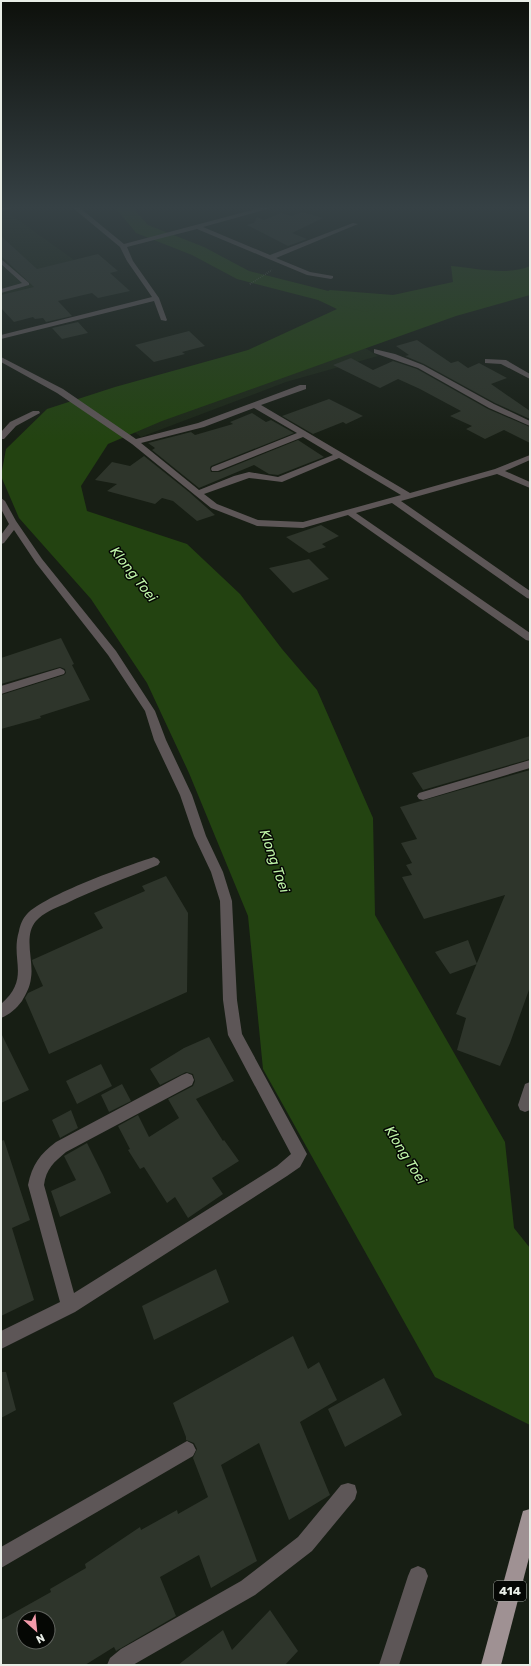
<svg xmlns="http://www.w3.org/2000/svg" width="531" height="1666" viewBox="0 0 531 1666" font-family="Rubik,sans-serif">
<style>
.built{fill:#1d2818}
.water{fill:#234311}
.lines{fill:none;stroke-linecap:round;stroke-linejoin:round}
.river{fill:#234311;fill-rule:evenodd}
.building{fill:#2e352b;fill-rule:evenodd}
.path{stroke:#686f66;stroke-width:1.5;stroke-dasharray:0.5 1.5;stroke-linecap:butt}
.minor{fill:#5d5657;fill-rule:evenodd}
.major{fill:#9f9193;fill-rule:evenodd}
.labels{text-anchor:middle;stroke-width:3;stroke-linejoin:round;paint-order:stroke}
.shield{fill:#050704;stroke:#a4a8a2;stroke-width:1}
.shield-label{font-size:12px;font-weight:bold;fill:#e8ede6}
.water-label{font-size:14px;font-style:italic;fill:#bef4a7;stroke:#050704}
</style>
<rect width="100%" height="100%" fill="#171e14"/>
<path class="built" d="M7,212l94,67 -100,26v-92z
M362,346l16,10 -92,26 -145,55 -12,-9z"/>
<path class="water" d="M451,266c23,2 58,10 79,0v29l-74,21 -294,105 -54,23 -27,42 6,25 100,33 53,50 42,55 35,41 56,128 2,97 130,227 9,86 16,20v177l-95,-48 -172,-308 -15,-153 -59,-143 -42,-90 -56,-84 -72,-81 -18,-42 5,-27 41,-40 68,-22 133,-37 89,-41 -23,-11 16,-8 63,5 60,-13z"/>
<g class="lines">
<path class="river" d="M116,208h17l15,17 56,22 45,24 123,31 2,4 -2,4 -7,2 -128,-33 -45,-24 -56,-22z"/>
</g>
<path class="building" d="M302,212l21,6 -31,15 15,6 -19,7 -41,-21 7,-2 3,-6 7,3 17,-7 11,3z
M1,236l36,33 61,-15 20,17 -8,2 20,18 -32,7 -6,-5 -34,8 14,15 -26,6 -3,-4 -8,1 -2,-2 -19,5 -13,-14v-13l33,-8 -33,-31z
M78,322l10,11 -26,6 -10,-11z
M189,331l16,15 -23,6 3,2 -31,8 -19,-17z
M417,340l34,23 7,-2 10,7 11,-5 28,15 -16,6 39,27v8l-35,-16 -71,-39 -19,-8 4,-1 -13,-9z
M351,358l22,12 20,-9 24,8 71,40 42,18v16l-26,-13 -19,9 -19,-10 6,-3 -22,-10 11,-5 -41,-22 -22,-10 -18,9 -47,-23z
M329,399l34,17 -17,8 -3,-2 -30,12 -31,-18z
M252,413l14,9 5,-2 23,13 -83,33 -1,2 1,4h8l79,-32 26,17 -46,18 -9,-1 -15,-9 -55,23 -47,-38 3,-2 -7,-5 43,-11 4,3 38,-11 -3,-2z
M144,456l45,36 26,23 -18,6 -24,-20 -11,-3 -7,6 -48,-13 10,-7 -22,-4 17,-18 18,4z
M321,525l18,11 -17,8 4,3 -17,6 -23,-16z
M309,559l20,20 -36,14 -24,-25z
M61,638l13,26 -2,1 18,35 -50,16 1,2 -40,11v-34l63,-20 2,-2 -1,-4 -5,-2 -59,17v-26z
M530,736v23l-107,31 -11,-17z
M530,770v217l-20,56 -10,23 -43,-16 9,-32 -10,-4 49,-119 -81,24 -22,-42 10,-2 -6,-10 6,-2 -11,-20 16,-4 -17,-32z
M166,876l22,37 -1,79 -138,62 -24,-56 3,-5 15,-7 -10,-22 -1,-4 71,-32 -9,-15 51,-22 -3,-5z
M468,940l9,24 -27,10 -15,-22z
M1,1033l28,57 -28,13z
M209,1037l25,44 -38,18 27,42 1,-1 15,21 -27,17 11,16 -35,24 -13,-21 -8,6 -23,-36 -4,2 -12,-19 2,-1 -12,-23 20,-11 11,22 30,-19 -11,-19 25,-13 2,-5 -2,-7 -7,-2 -26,13 -10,-16 34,-21z
M101,1064l11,22 -35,18 -11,-23z
M122,1084l9,17 -22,11 -8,-17z
M71,1110l7,18 -18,10 -8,-18z
M4,1140l26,80 -18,8 22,72 -33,16v-175z
M87,1143l16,32 8,18 -51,24 -9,-26 25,-11 -12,-24z
M216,1269l13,33 -75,38 -12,-34z
M293,1336l15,33 11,-7 18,38 -37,22 30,73 -41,25 -30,-77 -38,22 36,96 -46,27 -12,-33 -39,22 16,39 -60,35 -2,-4 -29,18h-84v-45l50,-28 -1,-3 36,-21 -1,-4 55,-37 1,3 36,-20 1,4 30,-17 -15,-39 4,-9 -3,-6 -8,-3v-3l-13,-34zM24,1618h24v24h-24z
M1,1372h5l10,38 -15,8z
M384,1378l18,37 -57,32 -17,-38z
M270,1610l28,41 -13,14h-107l45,-35 9,20z"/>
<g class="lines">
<path class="path" d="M250,284l22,-14"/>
<path class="minor" d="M1,208h12l-12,4z
M73,208h7l44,36 136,-36h11l-68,19 67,28 83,-32 5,1 -82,34 34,14 23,4v2l-2,1 -24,-4 -110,-46 -70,18 6,14 26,37 8,22 -1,1 -5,-1 -7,-19 -153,38v-4l151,-38 -25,-36 -7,-14z
M1,259l28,24v2l-28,8v-4l21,-6 -21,-19z
M374,349l21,5 28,11 71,39 36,17v5l-41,-18 -71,-40 -44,-15z
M1,357l62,32 73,50 62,-16 102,-38h6v4l-45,16 149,88 85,-24 35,-14v5l-25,11 25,11v6l-33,-14 -96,27 129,90v8l-3,-1 -135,-95 -36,10 174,120v8l-4,-1 -178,-125 -45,13 -46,-2 -46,-18 -79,-64 -75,-51 -56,-31zM254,408l43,25 -85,34 -1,2 1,2h6l85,-34 30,18 -55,22 -29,-5 -15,4 -35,14 -58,-47 63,-16zM339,458l62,37 -98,27 -45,-2 -41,-16 -13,-10 45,-16 33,4z
M485,359l21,1 24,14v5l-29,-15 -16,-1z
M33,411h6l1,2 -24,13 -12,13h-3v-7l9,-10z
M1,498l4,3 11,20 26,38 74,92 39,60 11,29 26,55 14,41 17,36 9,29 5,99 5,34 65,120 -7,13 -13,9 -212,136 -74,37v-18l59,-29 -32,-117c4,-20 12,-31 28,-43l126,-67 5,-2 5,2 2,5 -2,5 -126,67c-12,10 -20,17 -22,33l30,108 203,-127 14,-12 -63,-119 -5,-35 -3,-99 -9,-29 -17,-36 -14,-41 -26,-55 -9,-29 -37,-56 -72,-92 -22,-33 -10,13 -3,1v-9l8,-11 -8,-15z
M60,668l4,2 1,2 -1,2 -63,20v-8z
M530,760v8l-107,32 -4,-1 -2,-3 2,-3z
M154,857l4,2 2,3 -2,3c-31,13 -63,24 -93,39 -10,4 -22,9 -29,17 -13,15 -2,40 -5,57 -1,9 -5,16 -9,23 -5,7 -13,14 -21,17v-14c30,-26 9,-44 18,-73 1,-6 4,-13 8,-17 18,-19 99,-48 127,-57z
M530,1082v28l-5,2 -5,-2 -2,-5 7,-21z
M187,1441l6,3 3,6 -3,6 -192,112v-21z
M348,1483l7,2 2,7 -2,7 -43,52 -57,44 -122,70h-26l3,-7 11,-9 120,-68 57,-44 43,-52z
M418,1566l7,3 3,7 -29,89h-20l29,-89 3,-7z"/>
<path class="major" d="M530,1509v45l-29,111h-20l40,-147 2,-7z"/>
</g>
<linearGradient id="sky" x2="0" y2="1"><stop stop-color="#0d100b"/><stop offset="0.47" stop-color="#364145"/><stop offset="1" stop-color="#364145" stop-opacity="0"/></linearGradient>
<rect width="531" height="441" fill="url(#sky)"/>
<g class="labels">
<rect class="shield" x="494" y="1581" width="32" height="20" rx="3"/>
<g class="shield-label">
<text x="510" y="1595">414</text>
</g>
<g class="water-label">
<text transform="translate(134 574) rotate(52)" y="5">Klong Toei</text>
<text transform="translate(275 861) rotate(71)" y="5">Klong Toei</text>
<text transform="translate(406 1155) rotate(58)" y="5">Klong Toei</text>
</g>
</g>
<rect width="531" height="1666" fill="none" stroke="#e8ede6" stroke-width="4"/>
<g transform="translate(36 1630) rotate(153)"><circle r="19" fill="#050704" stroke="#60635e"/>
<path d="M0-3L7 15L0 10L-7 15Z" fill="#f39aaa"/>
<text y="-6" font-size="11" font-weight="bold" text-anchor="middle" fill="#e8ede6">N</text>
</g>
</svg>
